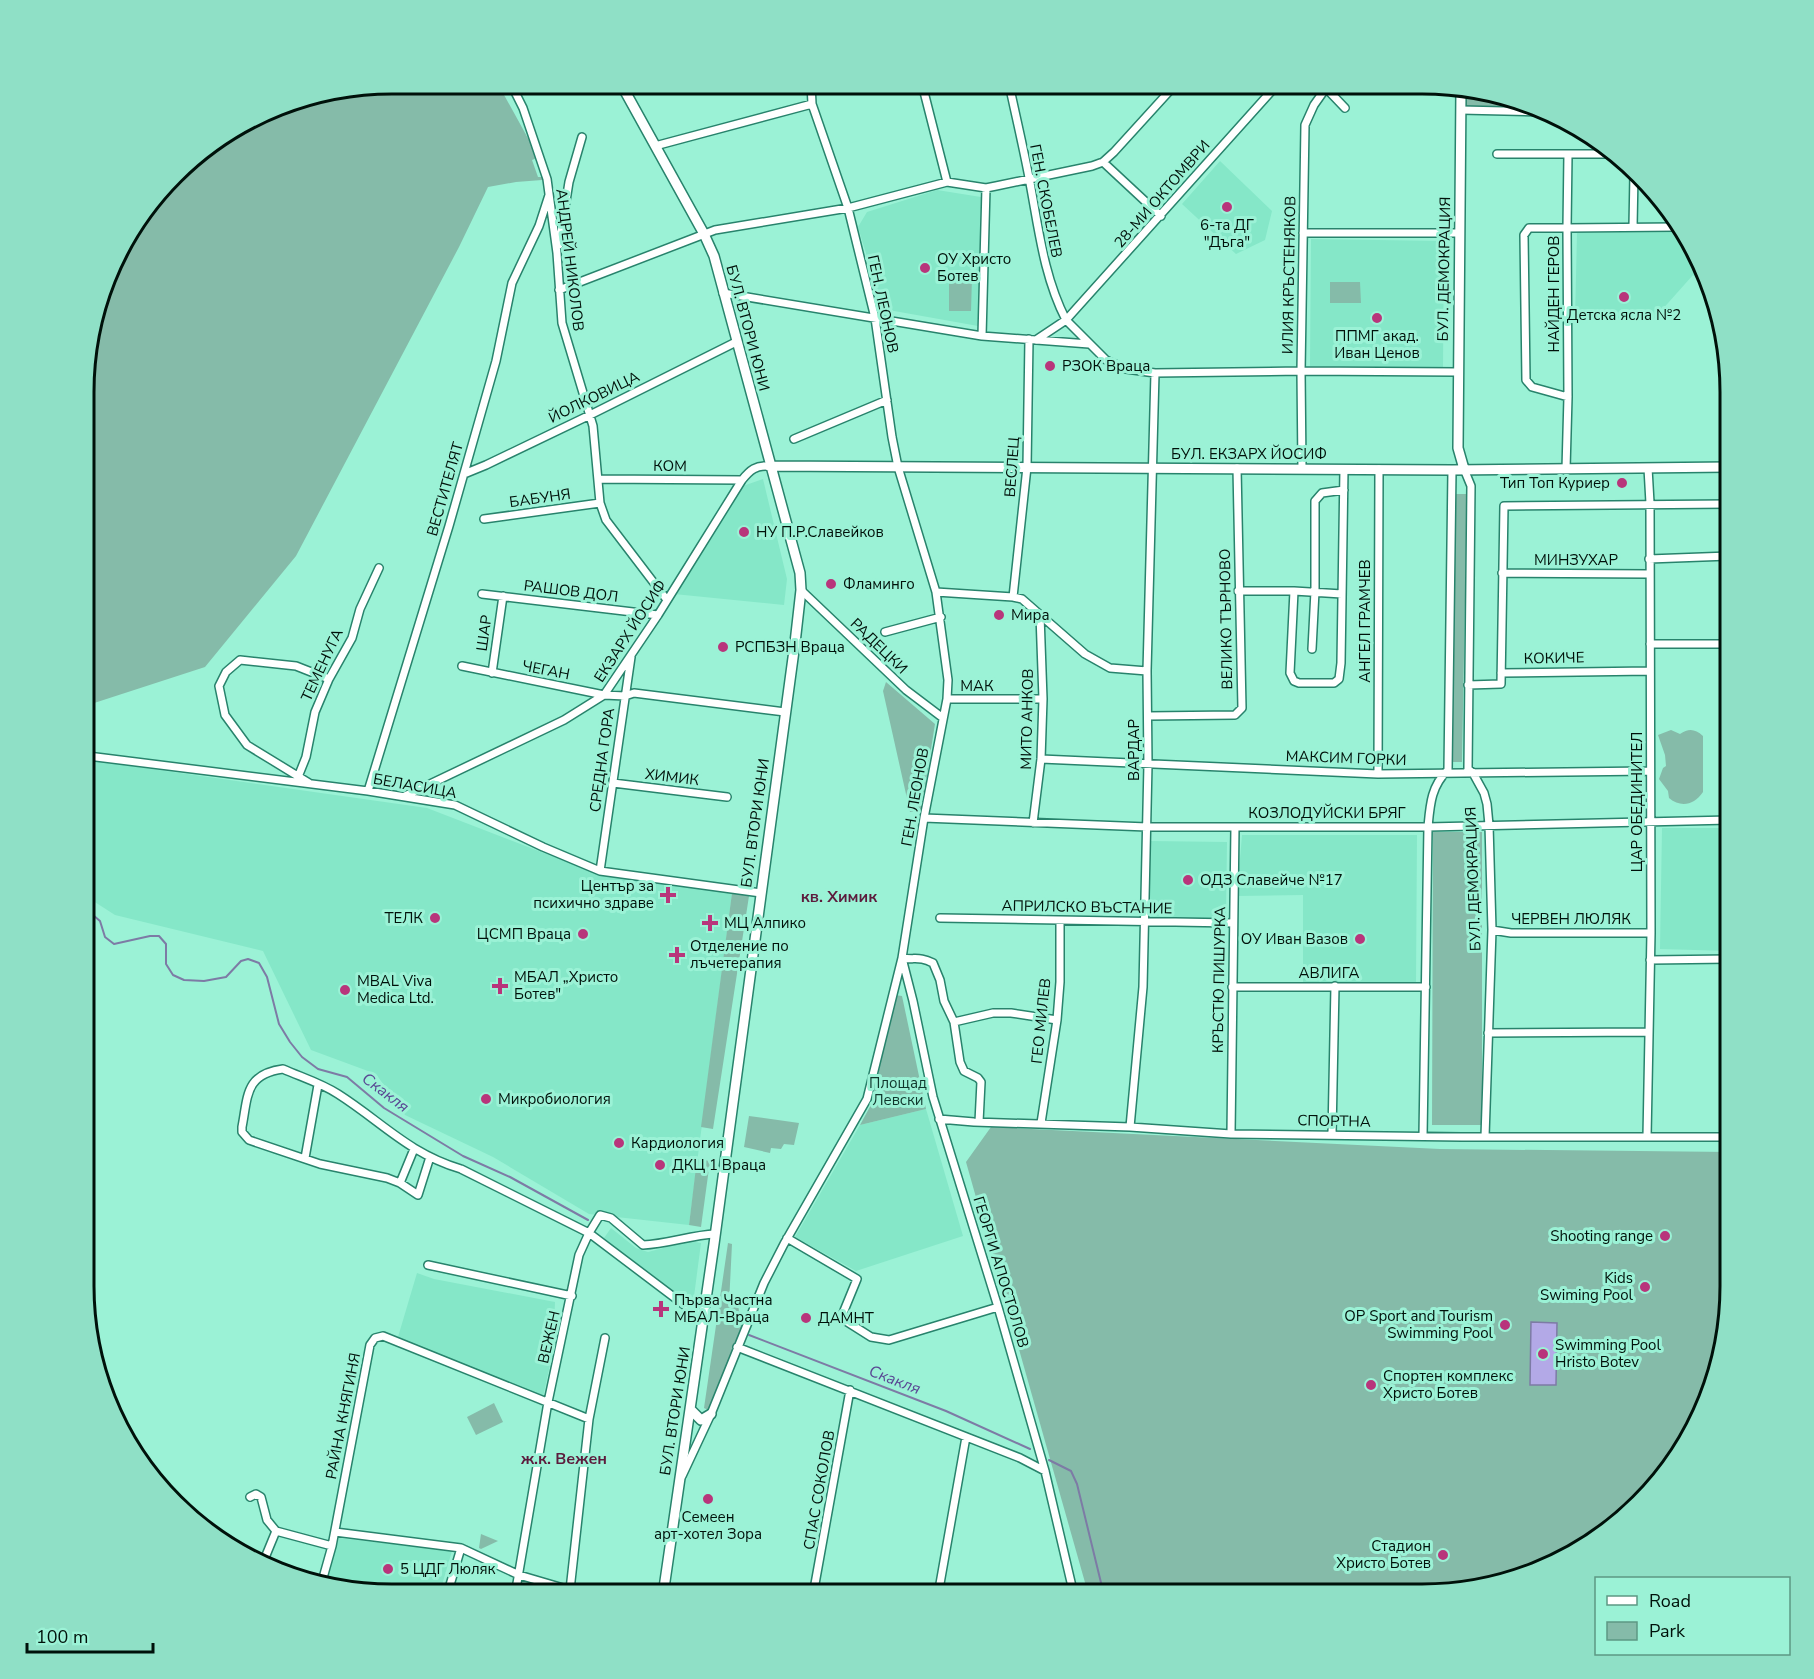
<svg xmlns="http://www.w3.org/2000/svg" width="1814" height="1679" viewBox="0 0 1814 1679" font-family="'Nunito Sans',sans-serif">
<style>
.built{fill:#85e7c8}
.green{fill:#85bba9}
.water{fill:#b3a9e7;stroke:#7d7ba5;stroke-width:1.5}
.lines{fill:none;stroke-linecap:round;stroke-linejoin:round}
.stream{stroke:#7d7ba5;stroke-width:2}
.street-casing{stroke:#28836c;stroke-width:10}
.secondary-casing{stroke:#28836c;stroke-width:12}
.street{stroke:#fff;stroke-width:7}
.secondary{stroke:#fff;stroke-width:9}
.poi-dot{fill:#b8357b;stroke:#9bf2d6;stroke-width:2}
.labels{text-anchor:middle;stroke-width:6;stroke-linejoin:round;paint-order:stroke}
.street-label{font-size:15px;fill:#00110a;stroke:#9bf2d6}
.poi-label{font-size:15px;fill:#00110a;stroke:#9bf2d6;text-anchor:start}
.park-label{font-size:15px;fill:#10362c;stroke:#9bf2d6}
.neighbourhood-label{font-size:16px;font-weight:bold;fill:#5c1c3d;stroke:#9bf2d6}
.water-label{font-size:16px;font-style:italic;fill:#594793;stroke:#9bf2d6}
.rim{fill:none;stroke:#00110a;stroke-width:3}
</style>
<rect width="100%" height="100%" fill="#9bf2d6"/>
<path class="built" d="M1220,161l52,50 -7,29 -29,14 -54,-50z
M937,190l44,7 -3,129 -95,-17 -25,-82 9,-15z
M1680,232l26,42 4,17 -17,-16 -41,46 -77,-1 2,-87z
M1311,239l133,2 -1,127 -133,-2z
M763,479l24,100 -3,26 -110,-11 69,-108z
M88,760l339,48 169,65 136,20 -43,332 -100,-11 -96,-57 -88,-42 -29,-41 -65,-24 -48,-99 -148,-36 -28,-18z
M1662,828h68v123l-70,-2z
M1242,835h175l-1,147h-113v-87l-66,1z
M1149,841l78,1 -1,77 -77,-1z
M926,1109l37,127 -107,35 -61,-34 65,-112z
M611,1228l25,20 12,4 42,-11 11,2 -8,61 -18,-9 -71,-57z
M417,1273l17,6 121,23 -2,49 -10,46 -145,-60z
M339,1538l113,13 -13,44h-47l-67,-8z"/>
<path class="green" d="M393,84h105l37,67 2,7 -5,2 6,17h4v3l-26,2 -28,5 -29,60 -163,309 -91,111 -117,38 2,-372 35,-94 64,-79 104,-60z
M1463,90l75,21 -77,-1z
M949,277h23l-1,34h-22z
M1330,282h30l1,21h-31z
M1456,494h11l-5,268h-10z
M886,682l49,42 -14,88h-11l-27,-121z
M1671,730l9,4c9,-6 15,-5 23,2v56c-9,13 -22,16 -34,6l-1,-7 -9,-12 4,-11 3,-2 -1,-11 -7,-20z
M1433,832h49v293h-50z
M732,893l17,3 -36,233 -12,-2z
M895,995l7,1 24,113 -66,16 12,-22z
M749,1116l50,7 -5,22 -10,-1 -3,5 -10,-1 -1,5 -26,-6z
M991,1127l449,22 290,3v135l-6,60 -26,76 -73,96 -86,53 -98,22 -349,1 -2,-9h-4l-120,-424z
M697,1159l13,2 -9,66 -12,-2z
M728,1243l4,1 -3,60 9,1 4,24 -34,81 -4,-2z
M494,1403l9,19 -27,13 -9,-18z
M481,1534l17,7 -17,8 -2,-1z"/>
<path class="water" d="M1531,1322l26,1 -1,62h-26z"/>
<g class="lines">
<path class="stream" d="M87,910l13,11 5,16 9,7 36,-8h9l7,8v20l7,11 11,5 20,1 22,-4 15,-16 7,-2 11,4 8,14 12,47 11,18 12,15 16,12 29,8 37,31 79,48 47,21 78,43
M749,1335l197,76 84,38
M1049,1460l22,11 6,13 27,111"/>
<defs>
<path id="street" d="M511,84l12,24 24,71 10,74 5,70 31,103 7,77 6,17 61,80
M922,84l25,98
M1009,84c7,33 15,66 21,99 9,48 14,94 36,137l211,-235
M1323,85l22,23
M1461,110l81,2
M655,146l157,-42
M1497,154h111
M1568,154l-1,74h-38l-5,7 2,145 6,7 36,10
M1103,162l58,54
M1633,227l1,-53
M1303,233h157
M559,245l10,-63 13,-45
M559,290l156,-60 133,-22 99,-26 39,6 10,-2 96,-20 11,-4 11,-10 61,-67
M723,293l259,43 107,8
M982,336l4,-148
M1036,340l30,-20 40,40 20,9 29,4 146,-2 157,1
M794,439l93,-39
M1302,469l-1,-98 4,-246 9,-20 12,-17
M1464,469l7,17 -3,283 5,4 11,20 3,11 2,21 3,105 -7,207
M1566,469l2,-72 -1,-169 110,-1
M464,474l22,-9 104,-50 146,-73
M598,479l144,1
M484,519l116,-16
M1649,559l80,-3
M1502,573l147,1
M801,590l105,100 37,28
M1238,591h56
M936,592l77,5 9,2 63,55 25,14 37,3
M482,594l176,21
M1342,594l-48,-3 -4,82 4,8 5,2h35l5,-4 2,-16 3,-194
M1013,597l14,-130 2,-128
M885,632l56,-15
M1650,644h80
M1312,649l3,-58v-90l7,-8 22,-3
M462,666l142,29 21,1 9,-3 151,19
M492,673l11,-77
M1501,673l149,-2
M1468,685l33,-1 3,-178 225,-2
M947,699h96
M1148,716l87,-1 7,-7 -5,-240
M88,756l280,35 87,14 88,42 57,24 161,22
M1041,759l337,15 272,-3
M1378,774l1,-305
M298,777l8,-20 9,-45 14,-33 23,-41 8,-29 19,-41
M309,783l-62,-38 -22,-30 -6,-29 7,-14 14,-12 56,6 33,13
M613,783l114,14
M368,791l81,-265 47,-165 16,-78 27,-57 10,-31
M405,796l159,-76 40,-25 54,-80 84,-135c8,-10 14,-15 27,-14
M924,818l223,9h281l302,-7
M1033,823l8,-64 2,-60 -3,-84
M600,871l31,-214
M940,918l293,5
M1492,930l19,3h140
M1650,960l80,-1
M1232,987h194
M954,1022l39,-9h18l46,7
M1488,1033l161,-1
M939,1119l35,3 156,5 101,7 231,3h268
M979,1122l2,-40 -3,-4 -14,-7 -4,-9 -6,-40 -10,-21 -4,-21 -7,-17c-14,-7 -17,-3 -31,-5l11,43 20,96 65,210 47,164 29,124
M1041,1123l16,-103 3,-38v-61
M1130,1127l13,-140 5,-223 -1,-93 8,-298
M1231,1134l4,-307
M1332,1134l3,-148
M1423,1136l5,-309c2,-22 3,-41 20,-57l4,-300
M1647,1137l4,-204 -1,-430 -2,-35
M430,1157l-12,38 -18,-12 -13,-5 -67,-14 -71,-24 -7,-8v-5c6,-31 3,-53 41,-58 18,8 38,14 55,25 44,28 70,59 123,75l128,64 86,65 16,12 13,5
M305,1158l13,-73
M400,1183l14,-34
M787,1238l70,41 -16,39 30,19 18,3 109,-33
M428,1265l144,31
M737,1347l283,111 25,13
M682,1476l29,-62 53,-131 20,-39 83,-145 35,-141 22,-140 23,-119 1,-19 -12,-88 -38,-125 -6,-30 -17,-119 -27,-110 -36,-104 -1,-20
M250,1497l6,-3 5,3 6,23 9,11 -14,34
M276,1531l56,15
M335,1532l126,16 58,27 51,15 26,5
M321,1585l11,-39 38,-201 5,-7 8,-2 206,83
M570,1590l19,-171 16,-81
M447,1595l14,-47
M515,1595l33,-193 31,-147 10,-22 11,-18 11,3 32,27c25,-1 48,-10 72,-11
M813,1595l37,-205
M938,1595l28,-158"/>
<path id="secondary" d="M621,84l83,150 10,22 86,317 1,17 -6,53 -81,601 -51,351
M1461,90l-3,358 6,21
M769,466l683,4 277,-3
M691,1410l10,10 10,-6"/>
</defs>
<use href="#street" class="street-casing"/>
<use href="#secondary" class="secondary-casing"/>
<use href="#street" class="street"/>
<use href="#secondary" class="secondary"/>
</g>
<g class="poi-dot">
<circle cx="1227" cy="207" r="6"/>
<circle cx="925" cy="268" r="6"/>
<circle cx="1624" cy="297" r="6"/>
<circle cx="1377" cy="318" r="6"/>
<circle cx="1050" cy="366" r="6"/>
<circle cx="1622" cy="483" r="6"/>
<circle cx="744" cy="532" r="6"/>
<circle cx="831" cy="584" r="6"/>
<circle cx="999" cy="615" r="6"/>
<circle cx="723" cy="647" r="6"/>
<circle cx="1188" cy="880" r="6"/>
<path d="M665 886h6v6h6v6h-6v6h-6v-6h-6v-6h6z"/>
<circle cx="435" cy="918" r="6"/>
<path d="M707 914h6v6h6v6h-6v6h-6v-6h-6v-6h6z"/>
<circle cx="583" cy="934" r="6"/>
<circle cx="1360" cy="939" r="6"/>
<path d="M674 946h6v6h6v6h-6v6h-6v-6h-6v-6h6z"/>
<path d="M497 977h6v6h6v6h-6v6h-6v-6h-6v-6h6z"/>
<circle cx="345" cy="990" r="6"/>
<circle cx="486" cy="1099" r="6"/>
<circle cx="619" cy="1143" r="6"/>
<circle cx="660" cy="1165" r="6"/>
<circle cx="1665" cy="1236" r="6"/>
<circle cx="1645" cy="1287" r="6"/>
<path d="M658 1300h6v6h6v6h-6v6h-6v-6h-6v-6h6z"/>
<circle cx="806" cy="1318" r="6"/>
<circle cx="1505" cy="1325" r="6"/>
<circle cx="1543" cy="1354" r="6"/>
<circle cx="1371" cy="1385" r="6"/>
<circle cx="708" cy="1499" r="6"/>
<circle cx="1443" cy="1555" r="6"/>
<circle cx="388" cy="1569" r="6"/>
</g>
<g class="labels">
<g class="street-label">
<text transform="translate(1162 194) rotate(-49)" y="5">28-МИ ОКТОМВРИ</text>
<text transform="translate(1046 201) rotate(79)" y="5">ГЕН. СКОБЕЛЕВ</text>
<text transform="translate(570 260) rotate(83)" y="5">АНДРЕЙ НИКОЛОВ</text>
<text transform="translate(1444 269) rotate(-89)" y="5">БУЛ. ДЕМОКРАЦИЯ</text>
<text transform="translate(1289 275) rotate(-89)" y="5">ИЛИЯ КРЪСТЕНЯКОВ</text>
<text transform="translate(1554 294) rotate(-90)" y="5">НАЙДЕН ГЕРОВ</text>
<text transform="translate(883 304) rotate(78)" y="5">ГЕН. ЛЕОНОВ</text>
<text transform="translate(748 328) rotate(75)" y="5">БУЛ. ВТОРИ ЮНИ</text>
<text transform="translate(594 397) rotate(-26)" y="5">ЙОЛКОВИЦА</text>
<text x="1249" y="459">БУЛ. ЕКЗАРХ ЙОСИФ</text>
<text transform="translate(670 466) rotate(1)" y="5">КОМ</text>
<text transform="translate(1012 467) rotate(-86)" y="5">ВЕСЛЕЦ</text>
<text transform="translate(445 489) rotate(-74)" y="5">ВЕСТИТЕЛЯТ</text>
<text transform="translate(540 498) rotate(-8)" y="5">БАБУНЯ</text>
<text x="1576" y="565">МИНЗУХАР</text>
<text transform="translate(571 591) rotate(7)" y="5">РАШОВ ДОЛ</text>
<text transform="translate(1226 619) rotate(-91)" y="5">ВЕЛИКО ТЪРНОВО</text>
<text transform="translate(1365 621) rotate(-90)" y="5">АНГЕЛ ГРАМЧЕВ</text>
<text transform="translate(630 631) rotate(-57)" y="5">ЕКЗАРХ ЙОСИФ</text>
<text transform="translate(484 633) rotate(-82)" y="5">ШАР</text>
<text transform="translate(879 646) rotate(44)" y="5">РАДЕЦКИ</text>
<text transform="translate(1554 658) rotate(-1)" y="5">КОКИЧЕ</text>
<text transform="translate(322 665) rotate(-65)" y="5">ТЕМЕНУГА</text>
<text transform="translate(546 670) rotate(11)" y="5">ЧЕГАН</text>
<text x="977" y="691">МАК</text>
<text transform="translate(1027 719) rotate(-89)" y="5">МИТО АНКОВ</text>
<text transform="translate(1134 750) rotate(-90)" y="5">ВАРДАР</text>
<text transform="translate(1346 758) rotate(2)" y="5">МАКСИМ ГОРКИ</text>
<text transform="translate(602 760) rotate(-82)" y="5">СРЕДНА ГОРА</text>
<text transform="translate(672 777) rotate(7)" y="5">ХИМИК</text>
<text transform="translate(415 786) rotate(10)" y="5">БЕЛАСИЦА</text>
<text transform="translate(915 797) rotate(-80)" y="5">ГЕН. ЛЕОНОВ</text>
<text transform="translate(1637 802) rotate(-90)" y="5">ЦАР ОБЕДИНИТЕЛ</text>
<text x="1327" y="818">КОЗЛОДУЙСКИ БРЯГ</text>
<text transform="translate(755 823) rotate(-82)" y="5">БУЛ. ВТОРИ ЮНИ</text>
<text transform="translate(1473 879) rotate(-92)" y="5">БУЛ. ДЕМОКРАЦИЯ</text>
<text transform="translate(1087 907) rotate(1)" y="5">АПРИЛСКО ВЪСТАНИЕ</text>
<text x="1571" y="924">ЧЕРВЕН ЛЮЛЯК</text>
<text x="1329" y="978">АВЛИГА</text>
<text transform="translate(1219 980) rotate(-89)" y="5">КРЪСТЮ ПИШУРКА</text>
<text transform="translate(1041 1021) rotate(-84)" y="5">ГЕО МИЛЕВ</text>
<text transform="translate(1334 1121) rotate(1)" y="5">СПОРТНА</text>
<text transform="translate(1001 1272) rotate(73)" y="5">ГЕОРГИ АПОСТОЛОВ</text>
<text transform="translate(549 1337) rotate(-77)" y="5">ВЕЖЕН</text>
<text transform="translate(675 1411) rotate(-81)" y="5">БУЛ. ВТОРИ ЮНИ</text>
<text transform="translate(343 1416) rotate(-79)" y="5">РАЙНА КНЯГИНЯ</text>
<text transform="translate(819 1490) rotate(-80)" y="5">СПАС СОКОЛОВ</text>
</g>
<g class="poi-label">
<text x="1227" y="230" text-anchor="middle">6-та ДГ<tspan x="1227" dy="17">"Дъга"</tspan></text>
<text x="937" y="264">ОУ Христо<tspan x="937" dy="17">Ботев</tspan></text>
<text x="1624" y="320" text-anchor="middle">Детска ясла №2</text>
<text x="1377" y="341" text-anchor="middle">ППМГ акад.<tspan x="1377" dy="17">Иван Ценов</tspan></text>
<text x="1062" y="371">РЗОК Враца</text>
<text x="1610" y="488" text-anchor="end">Тип Топ Куриер</text>
<text x="756" y="537">НУ П.Р.Славейков</text>
<text x="843" y="589">Фламинго</text>
<text x="1011" y="620">Мира</text>
<text x="735" y="652">РСПБЗН Враца</text>
<text x="1200" y="885">ОДЗ Славейче №17</text>
<text x="654" y="891" text-anchor="end">Център за<tspan x="654" dy="17">психично здраве</tspan></text>
<text x="423" y="923" text-anchor="end">ТЕЛК</text>
<text x="724" y="928">МЦ Алпико</text>
<text x="571" y="939" text-anchor="end">ЦСМП Враца</text>
<text x="1348" y="944" text-anchor="end">ОУ Иван Вазов</text>
<text x="690" y="951">Отделение по<tspan x="690" dy="17">лъчетерапия</tspan></text>
<text x="514" y="982">МБАЛ „Христо<tspan x="514" dy="17">Ботев"</tspan></text>
<text x="357" y="986">MBAL Viva<tspan x="357" dy="17">Medica Ltd.</tspan></text>
<text x="498" y="1104">Микробиология</text>
<text x="631" y="1148">Кардиология</text>
<text x="672" y="1170">ДКЦ 1 Враца</text>
<text x="1653" y="1241" text-anchor="end">Shooting range</text>
<text x="1633" y="1283" text-anchor="end">Kids<tspan x="1633" dy="17">Swiming Pool</tspan></text>
<text x="674" y="1305">Първа Частна<tspan x="674" dy="17">МБАЛ-Враца</tspan></text>
<text x="1493" y="1321" text-anchor="end">OP Sport and Tourism<tspan x="1493" dy="17">Swimming Pool</tspan></text>
<text x="818" y="1323">ДАМНТ</text>
<text x="1555" y="1350">Swimming Pool<tspan x="1555" dy="17">Hristo Botev</tspan></text>
<text x="1383" y="1381">Спортен комплекс<tspan x="1383" dy="17">Христо Ботев</tspan></text>
<text x="708" y="1522" text-anchor="middle">Семеен<tspan x="708" dy="17">арт-хотел Зора</tspan></text>
<text x="1431" y="1551" text-anchor="end">Стадион<tspan x="1431" dy="17">Христо Ботев</tspan></text>
<text x="400" y="1574">5 ЦДГ Люляк</text>
</g>
<g class="park-label">
<text x="898" y="1088">Площад<tspan x="898" dy="17">Левски</tspan></text>
</g>
<g class="neighbourhood-label">
<text x="839" y="902">кв. Химик</text>
<text x="564" y="1464">ж.к. Вежен</text>
</g>
<g class="water-label">
<text transform="translate(386 1092) rotate(37)" y="6">Скакля</text>
<text transform="translate(895 1379) rotate(21)" y="6">Скакля</text>
</g>
</g>
<path d="M0 0H1814V1679H0ZM392 94H1422A298 298 0 0 1 1720 392V1286A298 298 0 0 1 1422 1584H392A298 298 0 0 1 94 1286V392A298 298 0 0 1 392 94Z" fill="#8fe0c6" fill-rule="evenodd"/>
<path class="rim" d="M392 94H1422A298 298 0 0 1 1720 392V1286A298 298 0 0 1 1422 1584H392A298 298 0 0 1 94 1286V392A298 298 0 0 1 392 94Z"/>
<rect x="1595" y="1577" width="195" height="78" fill="#9bf2d6" stroke="#5d9884" stroke-width="1.5"/>
<rect x="1607" y="1596" width="30" height="9" fill="#ffffff" stroke="#5d9884" stroke-width="1.5"/>
<text x="1649" y="1607" font-size="18" fill="#00110a">Road</text>
<rect x="1607" y="1622" width="30" height="18" fill="#85bba9" stroke="#5d9884" stroke-width="1.5"/>
<text x="1649" y="1637" font-size="18" fill="#00110a">Park</text>
<path d="M27 1643v9h126v-9" fill="none" stroke="#00110a" stroke-width="3"/>
<text x="36" y="1643" font-size="18" fill="#00110a" stroke="#9bf2d6" stroke-width="4.5" paint-order="stroke">100 m</text>
</svg>
